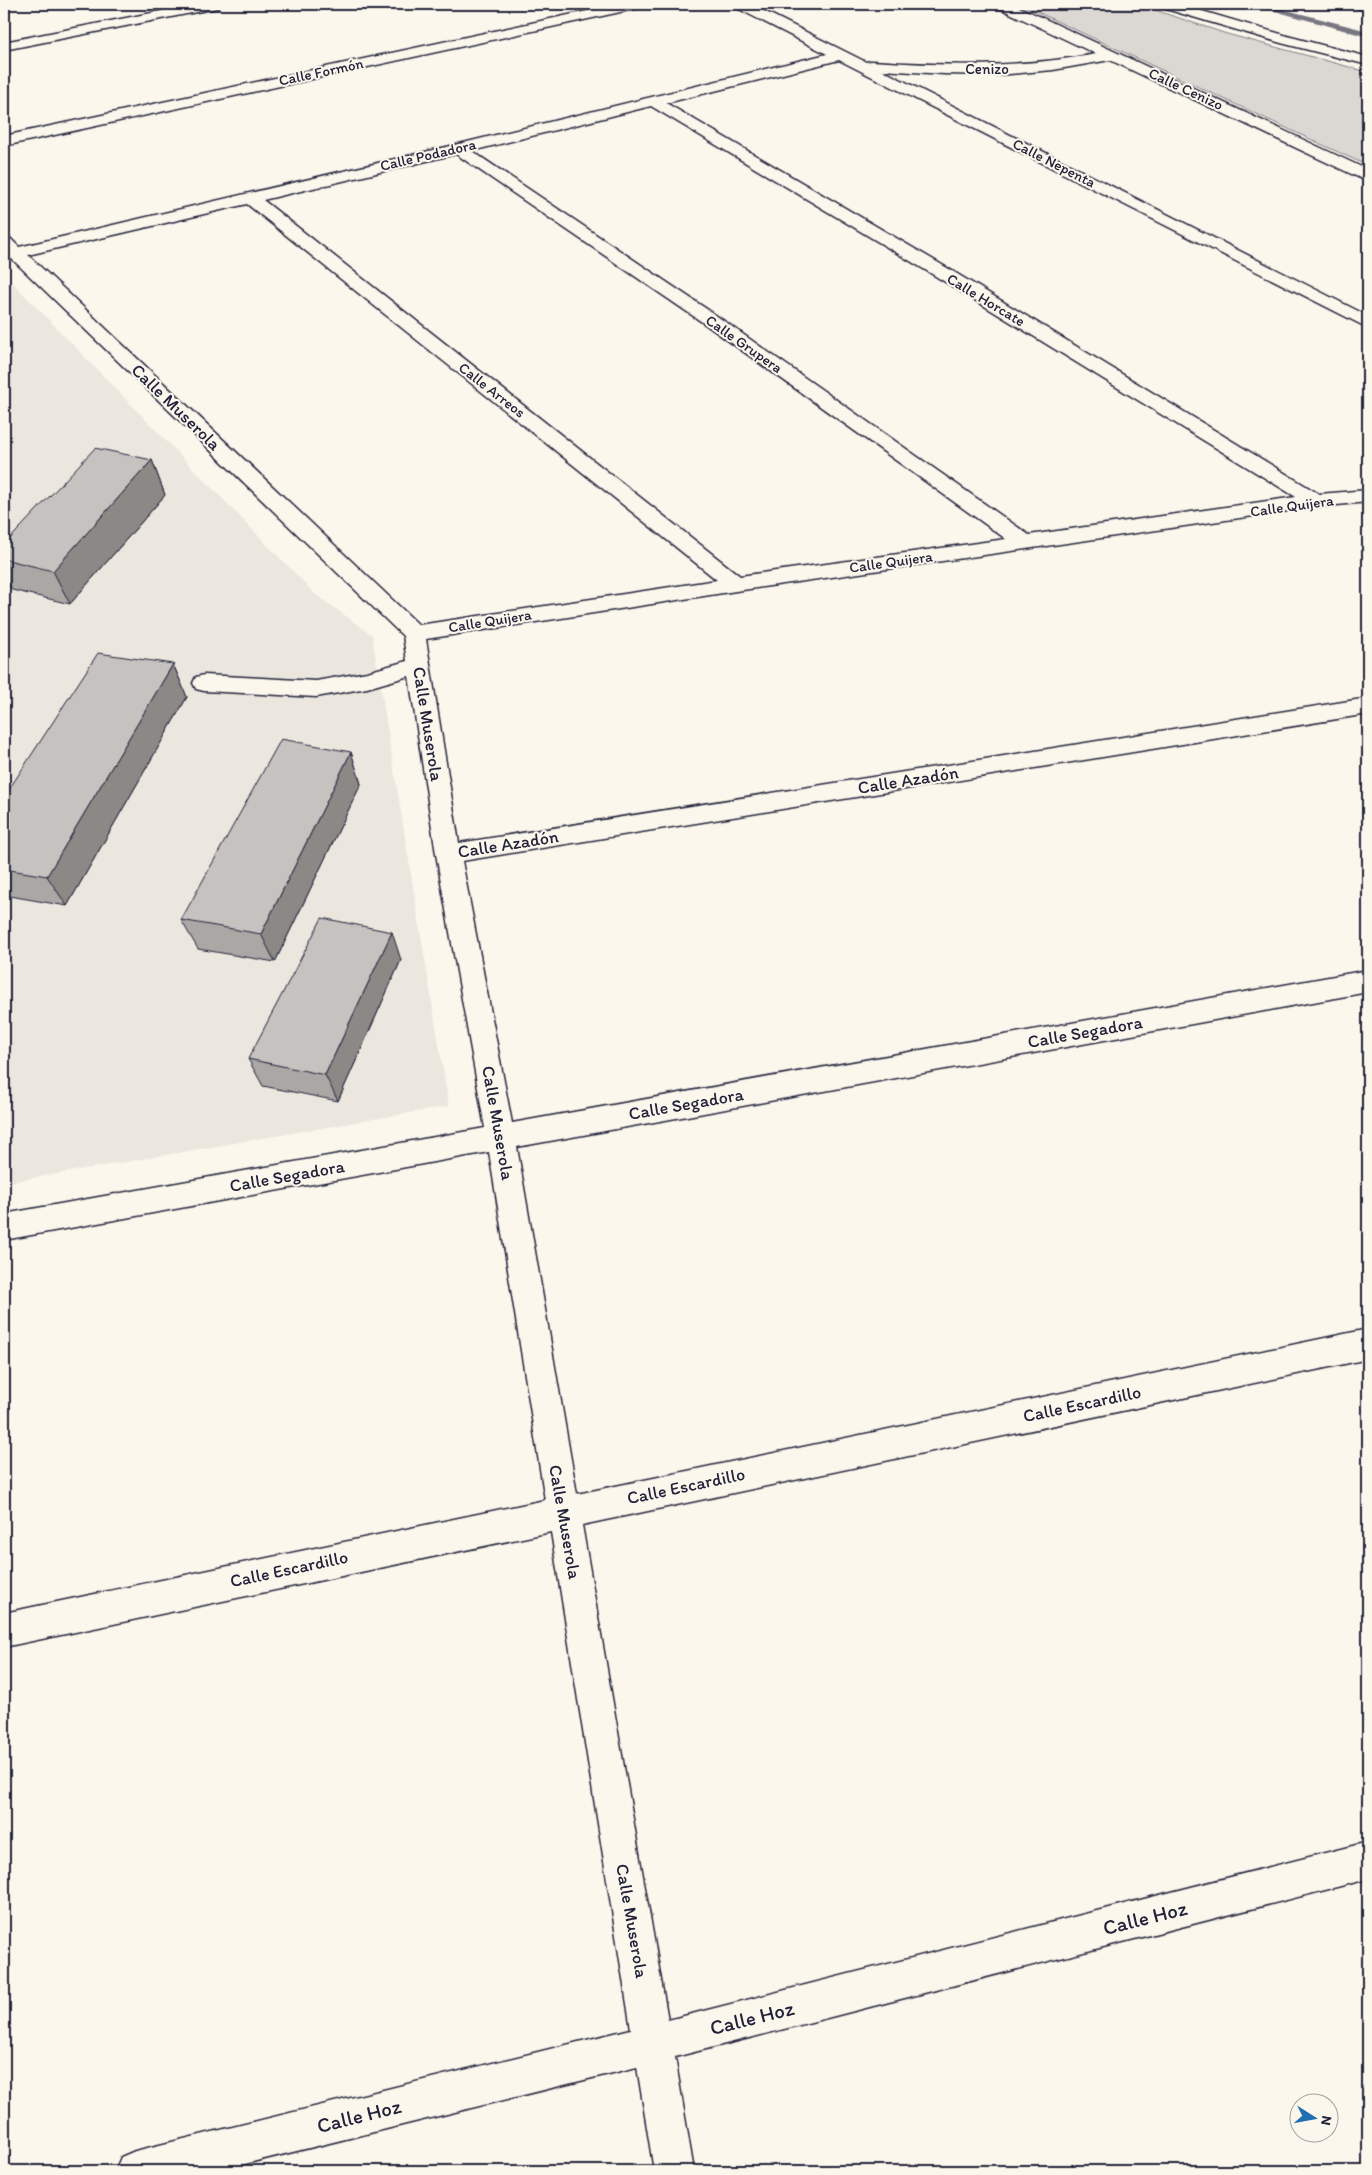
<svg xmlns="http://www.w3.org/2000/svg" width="1372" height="2175" viewBox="0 0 1372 2175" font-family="Itim,sans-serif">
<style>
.built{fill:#ebe7df}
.green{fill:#dbd8d3;stroke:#7e7d87}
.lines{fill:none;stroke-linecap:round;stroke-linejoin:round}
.stream{fill:#787681;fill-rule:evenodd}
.minor-casing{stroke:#22223b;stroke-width:3}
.minor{fill:#fbf7ec;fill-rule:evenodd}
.wall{fill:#aaa7a5;stroke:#22223b}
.shaded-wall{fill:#8b8886;stroke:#22223b}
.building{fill:#c6c2c0;stroke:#22223b}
.labels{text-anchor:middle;stroke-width:4;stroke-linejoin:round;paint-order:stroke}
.far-street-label{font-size:15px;fill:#22223b;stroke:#fbf7ec}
.street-label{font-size:18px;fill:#22223b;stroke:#fbf7ec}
.near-street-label{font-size:21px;fill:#22223b;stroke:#fbf7ec}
</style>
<rect width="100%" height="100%" fill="#fbf7ec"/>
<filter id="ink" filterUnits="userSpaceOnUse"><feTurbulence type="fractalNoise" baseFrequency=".02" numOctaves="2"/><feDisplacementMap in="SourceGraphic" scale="10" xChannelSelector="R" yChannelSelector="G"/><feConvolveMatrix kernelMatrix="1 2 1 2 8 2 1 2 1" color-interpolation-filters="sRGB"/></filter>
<g filter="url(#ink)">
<path class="built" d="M11,281l304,313 57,41 77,471 -445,77v-900z"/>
<path class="green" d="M1020,4h117l90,30 141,38v94z"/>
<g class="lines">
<path class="stream" d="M1250,4h13l105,27v6z"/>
<defs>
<path id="minor" d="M197,4h27l-7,4 -213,42v-8z
M620,4h26l-7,4 -635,138v-10z
M733,4h17l116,58 5,-1c79,5 147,7 225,-7l-99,-47 -2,-3h18l355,166v11l-6,-2 -252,-119 -57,10 -55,5 -54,-1 -62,-4 486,246v12l-529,-268 -173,43 283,166 370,225 49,-4v12l-52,5 -580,84 -310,48 33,204 909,-145v16l-906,147 50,262 856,-153v22l-851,155 60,347 791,-165v30l-786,166 86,495 700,-178v37l-693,178 19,114h-40l-17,-104 -421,104h-101l6,-14 14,-6 496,-122 -80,-497 -547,115v-34l541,-113 -56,-348 -485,88v-26l481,-86 -49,-274 -27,-178 -42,12 -51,9 -112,-6 -8,-2 -3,-6 3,-6 8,-2 112,6 51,-9 40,-11 -4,-25 -391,-377 -8,2v-24l6,1 9,9 440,-103 368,-90 -92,-47zM651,106l286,171 359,220 -267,38 -315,-221 -242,-163zM456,154l246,168 304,217 -266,37 -477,-376zM247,204l470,376 -298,45 -391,-370z
M1157,4h21l113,33 77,20v8l-87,-22 -122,-36z
M1351,4h17v6l-15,-3z"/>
</defs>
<use href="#minor" class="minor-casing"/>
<use href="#minor" class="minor"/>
</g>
<path class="wall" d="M152,460l13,35 -95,109 -58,-14 -8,-15v-30z
M173,664l14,33 -120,209 -63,-11v-98z
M351,752l10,32 -86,178 -77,-13 -17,-29z
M401,960l-63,141 -75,-15 -15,-27z"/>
<path class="shaded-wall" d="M152,460l13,35 -95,109 -17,-33z
M173,664l14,33 -120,209 -20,-30z
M351,752l10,32 -86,178 -14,-28z
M392,932l9,28 -63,141 -13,-26z"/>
<path class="building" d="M95,448l57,12 -99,111 -49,-12v-14z
M98,653l75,11 -126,212 -43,-7v-72z
M281,739l70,13 -90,182 -80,-14z
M322,918l70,14 -67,143 -77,-16z"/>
</g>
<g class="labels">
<g class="far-street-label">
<text x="987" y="74">Cenizo</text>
<text transform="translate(321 72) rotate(-12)" y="5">Calle Formón</text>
<text transform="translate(1186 89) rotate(25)" y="5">Calle Cenizo</text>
<text transform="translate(428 155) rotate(-13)" y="5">Calle Podadora</text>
<text transform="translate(1054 163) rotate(27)" y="5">Calle Nepenta</text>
<text transform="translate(986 300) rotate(31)" y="5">Calle Horcate</text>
<text transform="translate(744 344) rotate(35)" y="5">Calle Grupera</text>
<text transform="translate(492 390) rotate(38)" y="5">Calle Arreos</text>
<text transform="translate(1292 506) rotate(-8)" y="5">Calle Quijera</text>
<text transform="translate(891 562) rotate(-8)" y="5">Calle Quijera</text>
<text transform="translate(490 621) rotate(-9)" y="5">Calle Quijera</text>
</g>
<g class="street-label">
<text transform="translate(176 407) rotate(44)" y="6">Calle Muserola</text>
<text transform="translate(428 724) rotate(81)" y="6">Calle Muserola</text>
<text transform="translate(908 780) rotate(-9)" y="6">Calle Azadón</text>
<text transform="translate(508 844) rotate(-9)" y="6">Calle Azadón</text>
<text transform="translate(1085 1032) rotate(-10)" y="6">Calle Segadora</text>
<text transform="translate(686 1104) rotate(-10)" y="6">Calle Segadora</text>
<text transform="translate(498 1123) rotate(80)" y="6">Calle Muserola</text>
<text transform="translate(287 1176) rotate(-10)" y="6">Calle Segadora</text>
<text transform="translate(1082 1404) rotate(-12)" y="6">Calle Escardillo</text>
<text transform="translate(686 1486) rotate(-12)" y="6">Calle Escardillo</text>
<text transform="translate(565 1522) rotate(80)" y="6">Calle Muserola</text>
<text transform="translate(289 1569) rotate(-12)" y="6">Calle Escardillo</text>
<text transform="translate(632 1921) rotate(80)" y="6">Calle Muserola</text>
</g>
<g class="near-street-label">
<text transform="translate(1145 1918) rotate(-14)" y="7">Calle Hoz</text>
<text transform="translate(752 2018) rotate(-14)" y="7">Calle Hoz</text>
<text transform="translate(359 2116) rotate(-14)" y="7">Calle Hoz</text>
</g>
</g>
<rect width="1372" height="2175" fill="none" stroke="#fbf7ec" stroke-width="20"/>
<rect x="10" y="10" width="1352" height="2155" fill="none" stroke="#22223b" stroke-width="2" filter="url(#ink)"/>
<g transform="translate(1314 2118) rotate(101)"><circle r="24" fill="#fbf7ec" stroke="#a4a2a5"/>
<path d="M0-4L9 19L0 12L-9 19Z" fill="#1f6fb2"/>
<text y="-8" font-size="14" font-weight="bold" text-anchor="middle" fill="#22223b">N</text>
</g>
</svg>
